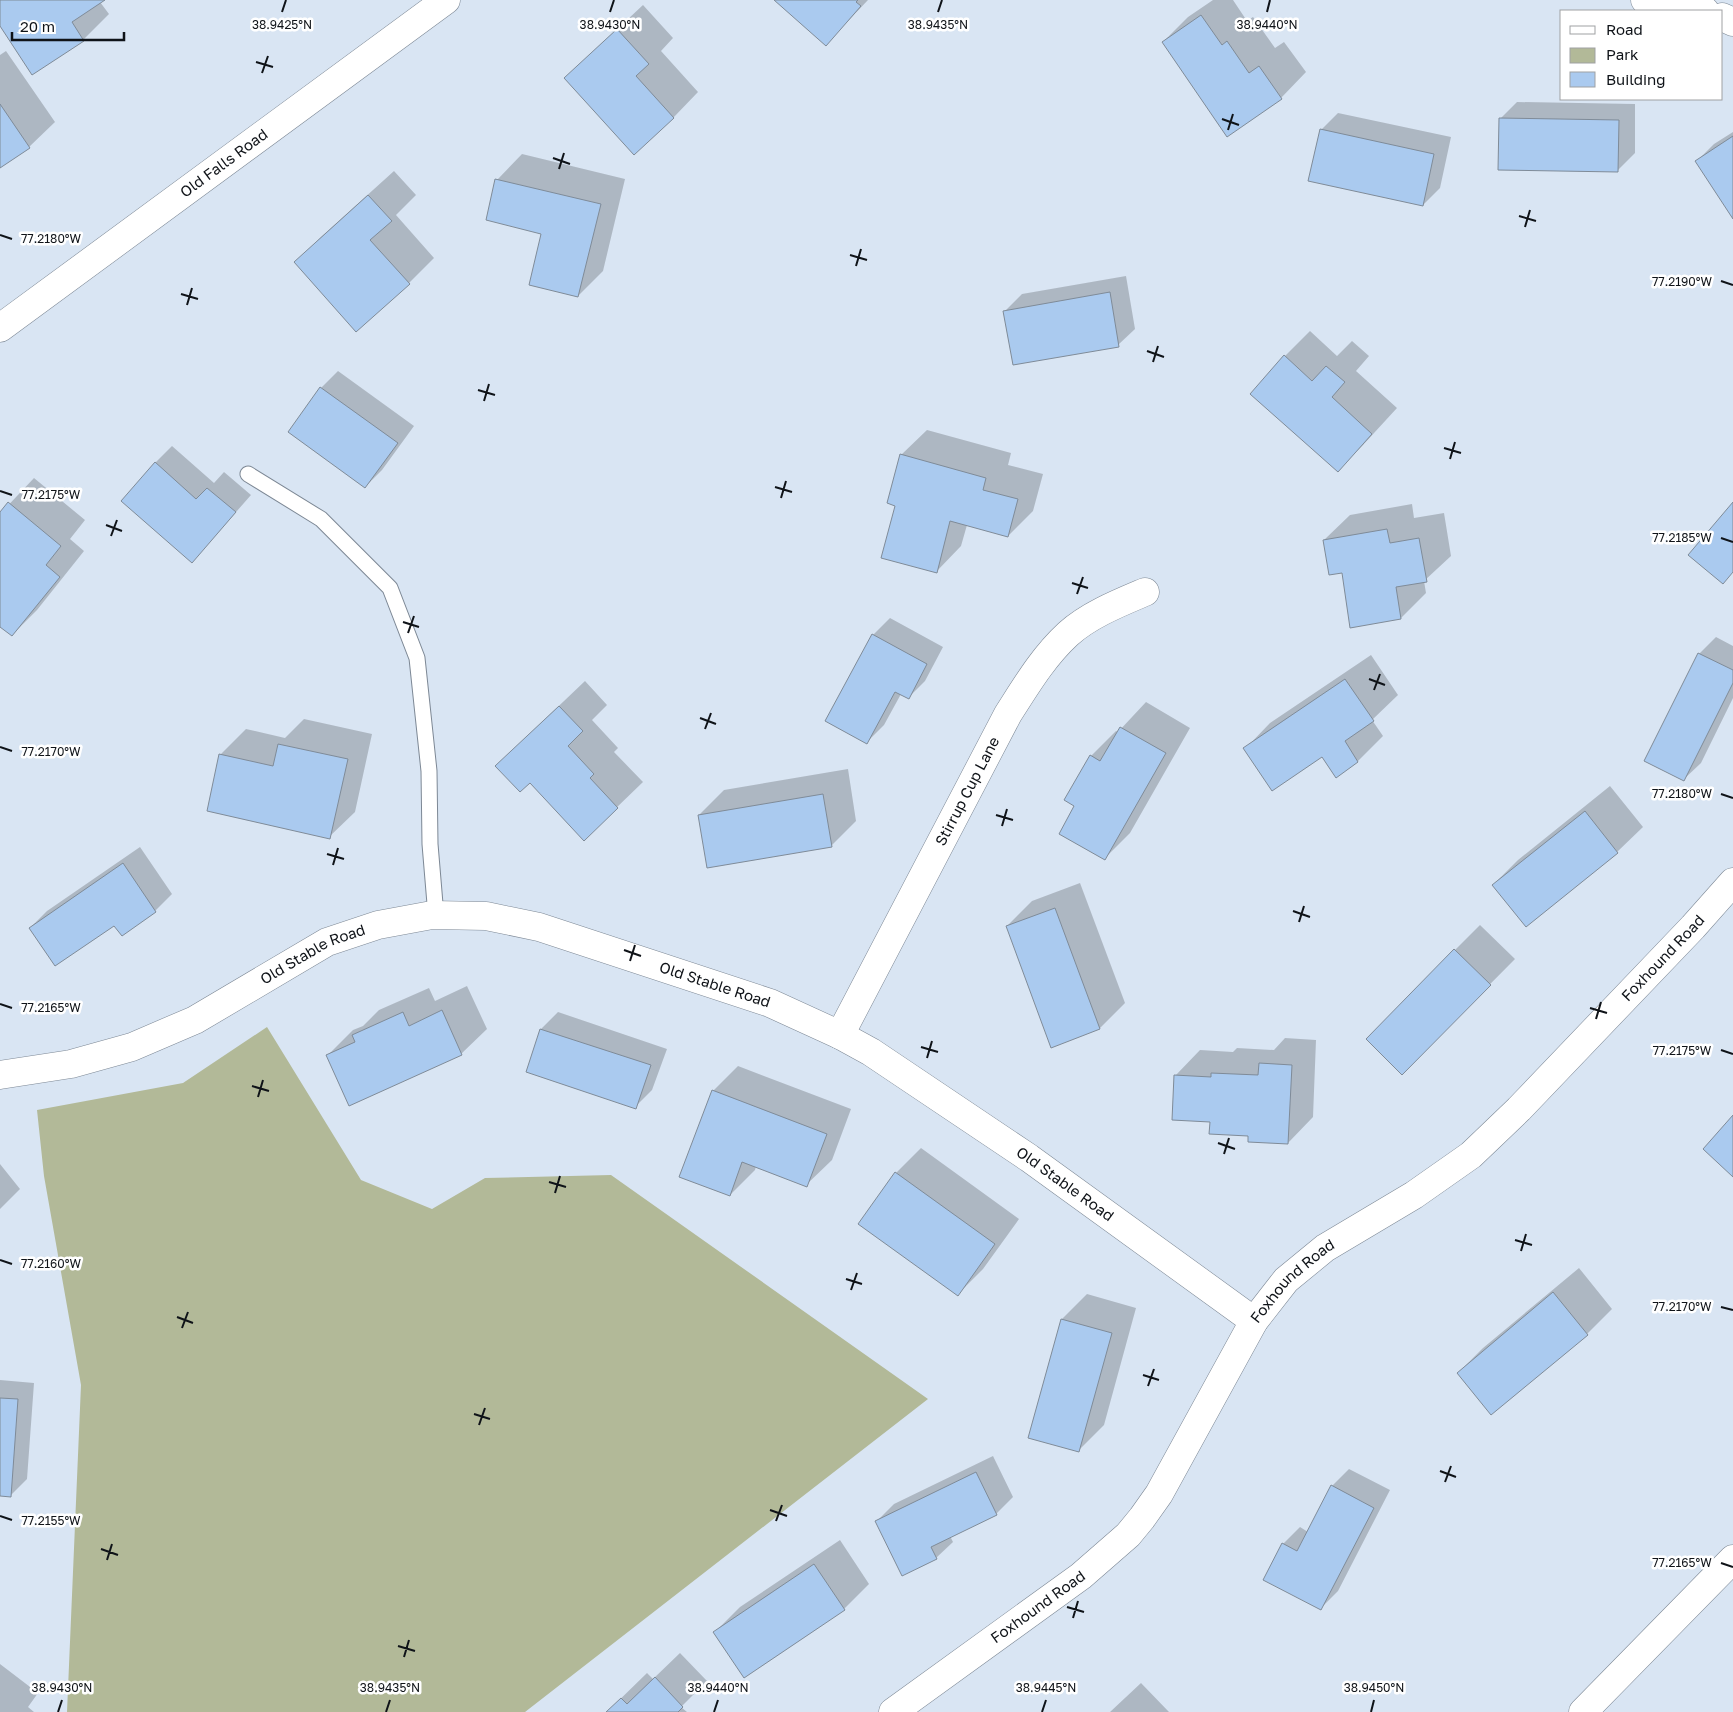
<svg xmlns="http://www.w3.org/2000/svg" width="1733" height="1712" viewBox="0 0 1733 1712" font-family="'Golos Text',sans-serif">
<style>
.green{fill:#b2b998}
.shadow{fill:#0003}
.building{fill:#aacaef;stroke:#7f8b98}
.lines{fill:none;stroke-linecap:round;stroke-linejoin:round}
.service-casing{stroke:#7d8895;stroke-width:17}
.minor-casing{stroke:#7d8895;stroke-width:29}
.service{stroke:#fff;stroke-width:15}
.minor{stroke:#fff;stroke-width:28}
.ticks{fill:none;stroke:#0f1318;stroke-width:2}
.labels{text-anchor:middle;stroke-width:5;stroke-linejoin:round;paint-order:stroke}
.street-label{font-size:15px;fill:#0f1318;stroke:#fff}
.ticks-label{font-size:12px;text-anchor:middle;fill:#0f1318;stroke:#fff;stroke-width:5;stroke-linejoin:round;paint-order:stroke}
</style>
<rect width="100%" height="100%" fill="#d9e5f3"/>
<path class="green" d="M267,1027l94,153 71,29 53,-31 126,-3 317,224 -403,313h-458l14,-327 -37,-209 -7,-66 146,-27z"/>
<path class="shadow" d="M0,0h103l-3,2 9,12 -26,26 -50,33 -33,-49z
M776,0h92l-42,44z
M1213,0h20l14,21 6,-4 22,31 9,-6 22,30 -25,26 -118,-56 25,-25z
M643,5l30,33 -12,13 37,41 -25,26 -108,-40z
M6,51l49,71 -26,25 -29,20v-112z
M1517,102l118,2v49l-17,17 -118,-51z
M1338,113l113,24 -11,51 -17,17 -102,-75z
M1733,132v85l-36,-56 17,-17z
M522,154l103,25 -22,92 -25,25 -35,-63 -46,-53z
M394,171l22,24 -20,20 38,43 -25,25 -53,47 -60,-68 25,-25z
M1126,276l9,53 -17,16 -113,-34 17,-17z
M1310,331l27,25 15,-15 17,15 -13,15 41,37 -34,37 -25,25 -86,-76 33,-38z
M338,371l76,55 -32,44 -17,17 -44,-99z
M927,430l84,23 -3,12 35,9 -10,37 -25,25 -41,-11 -6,21 -25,26 -40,-67 5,-50z
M172,446l42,37 10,-11 27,23 -43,49 -53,-81z
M34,478l51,42 -15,19 14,12 -47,59 -25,25 -12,-10v-111z
M1412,504l2,14 30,-5 7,43 -27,25 2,12 -25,25 -58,-46 -19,-32 26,-25z
M890,618l53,29 -18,34 -17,17 -7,-4 -17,31 -17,17 6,-107z
M1716,637l17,9v52l-32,65 -17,16 15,-125z
M1371,655l27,40 -26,25 11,16 -25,25 -22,15 -14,-21 -77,-6 25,-26z
M585,681l22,24 -15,15 26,28 -4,4 29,30 -59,57 -62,-98z
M1146,702l44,26 -60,105 -25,25 -29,-52 15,-50 25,-25 2,1z
M304,719l68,15 -17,78 -26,25 -109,-82 26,-26 39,9z
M848,769l8,52 -25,25 -132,-31 25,-25z
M1610,786l33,41 -26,25 -91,74 -33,-41 25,-25z
M140,847l32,47 -17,17 -33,23 -7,-10 -85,4 17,-17z
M1080,883l45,120 -25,25 -93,-102 25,-25z
M1480,925l35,34 -113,114 53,-123z
M467,986l20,43 -26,25 -133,1 25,-25 10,-4 16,-16 50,-22 6,13z
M558,1012l109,37 -15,41 -17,17 -107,-36 13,-42z
M1285,1038l31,2 -3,77 -25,26 -39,-8 -38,-15 -36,-44 25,-26 33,2 4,-4 37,2z
M738,1066l113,43 -19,51 -26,25 -50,-19 -1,4 -25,25 -17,-104z
M921,1148l98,71 -36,50 -25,25 -62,-121z
M0,1164l20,25 -20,20z
M1579,1268l33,41 -25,25 -95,79 -34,-40 25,-25z
M1087,1294l49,14 -32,117 -25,25 -17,-131z
M0,1380l34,3 -7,96 -17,17 -10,-1z
M993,1456l20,41 -17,17 -46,22 3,6 -17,16 -59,-37 17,-17z
M1349,1469l41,21 -52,101 -17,17 -38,-64 17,-17 8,5 24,-46z
M840,1540l29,44 -25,25 -129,23 25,-25z
M680,1653l27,28 -26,26 6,5h-80l40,-39 6,6z
M0,1664l38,29 -10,14 6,5h-34z
M1141,1683l28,29h-59z"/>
<path class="building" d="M0,0h105l-33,22 12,19 -52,34 -32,-49z
M774,0h84l-2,2 5,4 -35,40z
M1201,15l21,30 5,-4 22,32 10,-7 23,33 -55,38 -65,-95z
M617,29l32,35 -13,12 38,42 -40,37 -70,-77z
M0,104l30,44 -30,20z
M1499,118l120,2 -1,52 -120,-2z
M1320,129l114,25 -11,52 -115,-25z
M1733,136v83l-38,-58z
M495,179l106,25 -23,93 -49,-12 12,-51 -55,-14z
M368,195l24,26 -22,19 40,44 -54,48 -62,-70z
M1110,292l9,55 -106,18 -10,-54z
M1284,355l28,26 14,-15 19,16 -13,15 40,37 -34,38 -88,-78z
M320,387l78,56 -33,45 -77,-56z
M900,454l86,24 -3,12 35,9 -10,38 -58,-16 -13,52 -56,-15 14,-52 -8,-3z
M155,462l41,37 11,-11 29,24 -44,51 -71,-62z
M8,502l53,44 -15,19 14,12 -48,59 -12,-9v-115z
M1733,502v70l-10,12 -35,-29z
M1387,529l3,14 29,-5 8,44 -31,5 5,32 -51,9 -8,-55 -13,2 -6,-35z
M872,634l55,30 -18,35 -14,-7 -28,52 -42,-23z
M1698,653l35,17v13l-49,98 -40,-20z
M1345,679l29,42 -29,20 13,21 -22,16 -14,-21 -50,34 -29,-43z
M559,706l24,25 -15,15 26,28 -4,4 28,30 -34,33 -54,-58 -10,9 -25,-26z
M1120,727l46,26 -61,107 -46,-26 15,-28 -10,-6 26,-45 10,6z
M278,744l70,15 -18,80 -123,-28 12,-57 54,12z
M823,794l9,53 -125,21 -9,-53z
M1585,811l33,42 -92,74 -34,-42z
M123,863l33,49 -34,24 -8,-10 -59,40 -26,-38z
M1055,908l45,121 -49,19 -45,-122z
M1454,949l37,36 -89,90 -36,-36z
M442,1010l20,45 -113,51 -23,-51 29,-13 -3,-7 51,-23 6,14z
M540,1029l111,36 -15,44 -110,-37z
M1259,1063l33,2 -4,79 -40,-2v-6l-39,-2 1,-12 -38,-2 2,-45 37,2v-4l47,2z
M712,1090l115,44 -20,53 -65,-25 -12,34 -51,-19z
M1733,1115v62l-30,-28z
M895,1172l100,72 -37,52 -100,-72z
M1553,1292l35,43 -97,80 -34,-42z
M1061,1319l51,14 -33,119 -51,-14z
M0,1398l18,1 -7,98 -11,-1z
M976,1472l21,43 -66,32 6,12 -35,17 -27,-55z
M1331,1485l43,23 -53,102 -58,-30 19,-37 15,8z
M814,1564l31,46 -101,68 -31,-46z
M655,1677l28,30 -5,5h-72l15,-14 6,6z"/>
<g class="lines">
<defs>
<path id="service" d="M248,474l73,45 69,69 27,70 12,113 1,73 6,72"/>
<g id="minor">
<path d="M1645,0l19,1 41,10"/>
<path d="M1722,17l11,5"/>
<path id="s1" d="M0,328l446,-328"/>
<path id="s2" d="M840,1035l168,-321c18,-28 35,-57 60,-80 21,-19 51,-31 77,-42"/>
<path id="s3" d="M0,1075l71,-11 61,-17 63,-27 132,-78 51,-17 54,-10 54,1 53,11 231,76 70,32 31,17 158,106 225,163"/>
<path id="s4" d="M893,1712l188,-136 47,-41 14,-17 17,-24 95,-173 32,-41 39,-32 89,-53 57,-40 48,-46 174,-182 40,-45"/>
<path d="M1583,1712l150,-153"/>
</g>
</defs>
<use href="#service" class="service-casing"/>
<use href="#minor" class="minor-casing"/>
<use href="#service" class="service"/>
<use href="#minor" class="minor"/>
</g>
<path class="ticks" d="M282,12l4,-12M610,12l4,-12M938,12l4,-12M1267,12l3,-12M256,62l17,5M262,73l6,-17M1222,119l17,6M1228,130l5,-16M553,158l17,6M559,169l5,-16M1519,216l17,5M1525,227l5,-17M0,235l12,4M850,255l17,5M856,266l5,-17M1721,281l12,4M181,294l17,5M187,305l5,-17M1147,351l17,6M1153,362l5,-16M478,390l17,5M484,401l5,-17M1444,448l17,5M1450,459l5,-17M775,487l17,5M0,491l12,4M781,498l5,-17M106,525l16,6M111,536l6,-16M1721,538l12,4M1072,583l16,5M1077,594l6,-17M403,622l16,5M408,633l6,-17M1369,679l16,6M1374,690l6,-16M700,718l16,6M705,729l6,-16M0,747l12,4M1721,794l12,4M996,815l17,5M1002,826l5,-17M327,854l17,5M333,865l5,-17M1293,911l17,6M1299,922l5,-16M624,950l17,6M630,961l5,-16M0,1004l12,4M1590,1008l17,5M1596,1019l5,-17M921,1047l17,5M1721,1050l12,4M927,1058l5,-17M252,1086l17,5M258,1097l5,-17M1218,1143l17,6M1224,1154l5,-16M549,1182l17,5M555,1193l5,-17M1515,1240l17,5M1521,1251l5,-17M0,1260l12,4M846,1279l16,5M851,1290l6,-17M1721,1307l12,3M177,1317l16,6M182,1328l6,-16M1143,1375l16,5M1148,1386l6,-17M474,1414l16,5M479,1425l6,-17M1440,1471l16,6M1445,1482l6,-16M770,1510l17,6M0,1516l12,4M776,1521l6,-16M101,1549l17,6M107,1560l5,-16M1721,1563l12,4M1067,1607l17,5M1073,1618l5,-17M398,1646l17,5M404,1657l5,-17M58,1712l4,-12M386,1712l4,-12M714,1712l4,-12M1042,1712l4,-12M1371,1712l3,-12"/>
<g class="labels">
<g class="street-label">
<text dy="5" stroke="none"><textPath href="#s1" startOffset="278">Old Falls Road</textPath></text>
<text dy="5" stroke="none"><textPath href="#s2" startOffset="275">Stirrup Cup Lane</textPath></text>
<text dy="5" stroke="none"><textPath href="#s3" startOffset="339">Old Stable Road</textPath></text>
<text dy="5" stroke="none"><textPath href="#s4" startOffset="1094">Foxhound Road</textPath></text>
<text dy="5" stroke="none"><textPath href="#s3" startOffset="759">Old Stable Road</textPath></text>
<text dy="5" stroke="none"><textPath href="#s3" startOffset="1164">Old Stable Road</textPath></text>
<text dy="5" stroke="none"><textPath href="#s4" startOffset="599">Foxhound Road</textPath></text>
<text dy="5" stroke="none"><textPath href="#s4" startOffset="179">Foxhound Road</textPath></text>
</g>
</g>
<g class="ticks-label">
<text x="282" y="29">38.9425°N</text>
<text x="610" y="29">38.9430°N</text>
<text x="938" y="29">38.9435°N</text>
<text x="1267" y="29">38.9440°N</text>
<text x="51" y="243">77.2180°W</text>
<text x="1682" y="286">77.2190°W</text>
<text x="51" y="499">77.2175°W</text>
<text x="1682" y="542">77.2185°W</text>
<text x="51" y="756">77.2170°W</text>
<text x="1682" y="798">77.2180°W</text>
<text x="51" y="1012">77.2165°W</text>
<text x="1682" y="1055">77.2175°W</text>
<text x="51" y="1268">77.2160°W</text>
<text x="1682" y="1311">77.2170°W</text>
<text x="51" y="1525">77.2155°W</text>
<text x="1682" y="1567">77.2165°W</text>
<text x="62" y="1692">38.9430°N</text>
<text x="390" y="1692">38.9435°N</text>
<text x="718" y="1692">38.9440°N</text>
<text x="1046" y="1692">38.9445°N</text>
<text x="1374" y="1692">38.9450°N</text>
</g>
<rect x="1560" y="10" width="162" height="90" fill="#ffffff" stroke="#9fa1a3"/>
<rect x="1570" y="26" width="25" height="8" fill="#ffffff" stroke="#9fa1a3"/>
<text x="1606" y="35" font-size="15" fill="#0f1318">Road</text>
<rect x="1570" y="48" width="25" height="15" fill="#b2b998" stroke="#9fa1a3"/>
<text x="1606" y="60" font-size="15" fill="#0f1318">Park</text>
<rect x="1570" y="72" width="25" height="15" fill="#aacaef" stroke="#9fa1a3"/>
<text x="1606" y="85" font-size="15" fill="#0f1318">Building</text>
<path d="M12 32v8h112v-8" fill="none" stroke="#0f1318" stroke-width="2.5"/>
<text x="20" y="32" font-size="15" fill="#0f1318" stroke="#ffffff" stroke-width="4" paint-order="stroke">20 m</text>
</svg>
